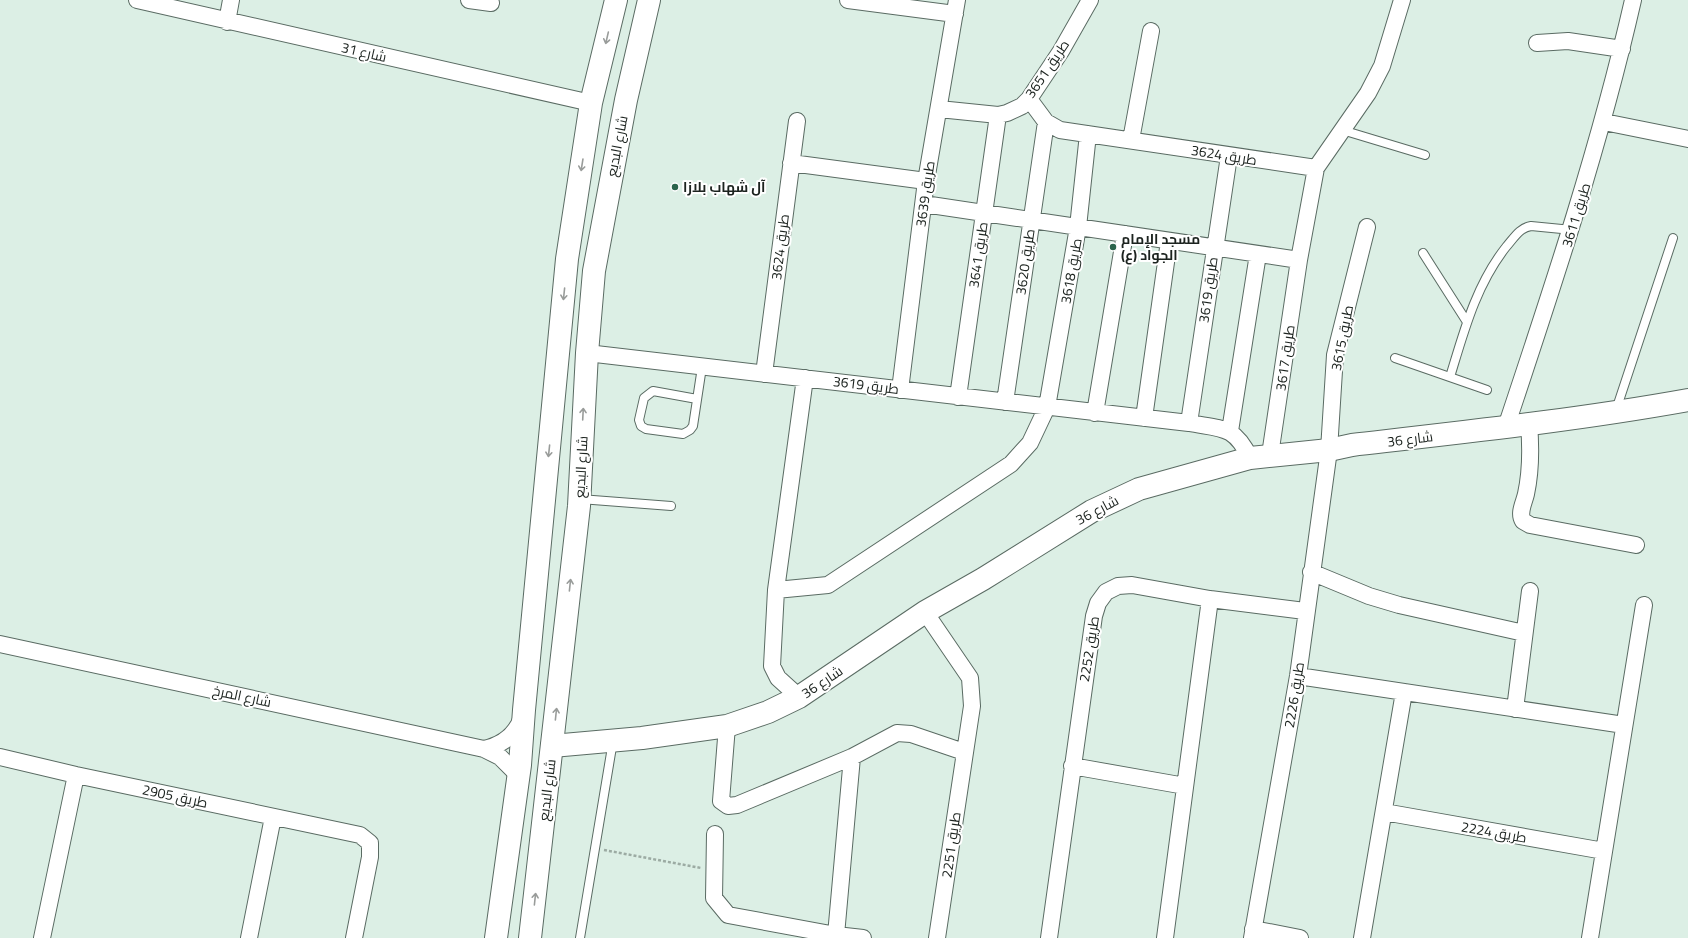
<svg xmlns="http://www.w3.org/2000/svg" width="1688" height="938" viewBox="0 0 1688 938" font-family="Georgia,Cairo,serif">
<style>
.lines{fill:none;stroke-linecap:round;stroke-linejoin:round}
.lane-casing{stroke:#5a6b63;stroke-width:10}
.street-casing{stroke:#5a6b63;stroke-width:18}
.secondary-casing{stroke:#5a6b63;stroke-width:24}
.primary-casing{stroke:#5a6b63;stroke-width:24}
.path{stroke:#9caba3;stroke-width:2.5;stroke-dasharray:3 2;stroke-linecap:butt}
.lane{stroke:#fff;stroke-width:8}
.street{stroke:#fff;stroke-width:16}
.secondary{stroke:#fff;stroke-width:22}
.primary{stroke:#fff;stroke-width:22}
.oneway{stroke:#999c9a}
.poi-dot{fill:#2b644c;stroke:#fff;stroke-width:1.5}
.labels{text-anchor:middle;stroke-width:4;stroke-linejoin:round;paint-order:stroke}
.street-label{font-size:14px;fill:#1c231f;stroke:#fff}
.poi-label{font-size:14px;font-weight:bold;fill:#1c231f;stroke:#fff;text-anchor:start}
</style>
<rect width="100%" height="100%" fill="#dcefe5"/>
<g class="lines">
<defs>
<path id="lane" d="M1342,130l83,25
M1423,253l44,69
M1395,358l92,32
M1450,377c14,-46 26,-92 56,-130 8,-9 13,-19 25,-21l41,4
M697,399l-44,-8 -9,7 -5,22 2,6 5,3 37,5 7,-4 3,-4 9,-59
M1616,410l57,-172
M580,499l91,7
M580,938l33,-197"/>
<path id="street" d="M137,0l454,103
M469,0l22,3
M848,0l107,14
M227,22l4,-22
M1537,43l31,-2 54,8
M1029,99l17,23 14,8 256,38
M939,109l59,6 9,-2 15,-7 7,-7 32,-48 29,-51
M1604,122l84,17
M1131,140l20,-109
M791,163l135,18
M924,204l375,56
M587,353l602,70c33,6 45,2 61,35
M764,374l33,-253
M900,390l26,-209 31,-181
M958,397l40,-282
M1005,402l41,-280
M1095,413l30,-179
M1144,418l25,-177
M1189,423l40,-267
M1529,424c2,24 2,47 -3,70 -2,9 -8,19 -3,27l7,4 106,20
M1506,427c47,-141 94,-282 127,-427
M1230,431l28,-177
M1270,455l29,-195 17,-92 52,-75 14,-27 20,-66
M1311,572l58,24 30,9 125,28
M776,590l52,-5 183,-121 19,-21 17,-36 31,-180 10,-93
M925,612l45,66 2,28 -35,232
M0,644l484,105 16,8 19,19
M1298,676l326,49
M799,697l-21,-19 -6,-12 4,-76 29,-212
M1515,709l15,-118
M727,726l-6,75 7,5 9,-1 115,-48 45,-24 14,1 53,18
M484,749c18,-4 32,-14 38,-32
M0,757l76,18 284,60 10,8v14l-16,81
M1072,766l113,20
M1384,812l220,39
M715,834l-1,64 14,17 108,20 27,3
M1253,929l47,9
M836,935l16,-178
M42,938l34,-163
M249,938l24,-121
M1049,938l45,-322 4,-13 8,-11 12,-6 14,-1 78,14 95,12
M1165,938l45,-339
M1252,938l46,-262 31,-226 6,-95 32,-128
M1362,938l42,-246
M1590,938l54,-333"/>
<path id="secondary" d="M552,746l90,-8 85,-12 41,-14 31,-15 126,-85 58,-33 109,-68 47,-22 111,-31 79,-8 23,-5c113,-13 225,-25 336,-45"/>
<path id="primary" d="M496,938l24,-173 4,-55 43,-451 24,-156 25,-103
M530,938l49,-432 8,-153 7,-82 32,-171 23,-100"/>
</defs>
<use href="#lane" class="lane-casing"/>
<use href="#street" class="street-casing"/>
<use href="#secondary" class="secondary-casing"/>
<use href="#primary" class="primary-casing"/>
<path class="path" d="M604,850l97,18"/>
<use href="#lane" class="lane"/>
<use href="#street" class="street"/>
<use href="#secondary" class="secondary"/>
<use href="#primary" class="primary"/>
</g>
<defs><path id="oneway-shaft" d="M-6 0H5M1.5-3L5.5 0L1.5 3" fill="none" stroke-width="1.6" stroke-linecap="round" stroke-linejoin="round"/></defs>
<g class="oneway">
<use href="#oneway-shaft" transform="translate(607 38) rotate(103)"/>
<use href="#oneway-shaft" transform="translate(582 165) rotate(99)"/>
<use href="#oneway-shaft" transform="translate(564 294) rotate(96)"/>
<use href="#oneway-shaft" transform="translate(583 414) rotate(-87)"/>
<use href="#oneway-shaft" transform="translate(549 451) rotate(96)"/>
<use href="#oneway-shaft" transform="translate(570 585) rotate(-84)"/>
<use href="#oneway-shaft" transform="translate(556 714) rotate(-84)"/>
<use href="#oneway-shaft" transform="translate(535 899) rotate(-84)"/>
</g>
<g class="poi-dot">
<circle cx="675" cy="187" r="4"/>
<circle cx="1113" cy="247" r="4"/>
</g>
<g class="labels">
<g class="street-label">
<text transform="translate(364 52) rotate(13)" y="5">شارع 31</text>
<text transform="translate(1047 69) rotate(-56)" y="5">طريق 3651</text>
<text transform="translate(617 146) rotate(-79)" y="5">شارع البديع</text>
<text transform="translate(1224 155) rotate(9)" y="5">طريق 3624</text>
<text transform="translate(925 194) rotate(-82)" y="5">طريق 3639</text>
<text transform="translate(1576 215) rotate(-73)" y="5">طريق 3611</text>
<text transform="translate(780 247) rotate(-83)" y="5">طريق 3624</text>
<text transform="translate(978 255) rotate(-82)" y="5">طريق 3641</text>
<text transform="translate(1025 262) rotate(-82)" y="5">طريق 3620</text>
<text transform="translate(1071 271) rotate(-80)" y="5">طريق 3618</text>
<text transform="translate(1208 290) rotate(-82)" y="5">طريق 3619</text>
<text transform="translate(1342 338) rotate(-79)" y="5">طريق 3615</text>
<text transform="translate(1285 358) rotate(-82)" y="5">طريق 3617</text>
<text transform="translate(866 385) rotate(7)" y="5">طريق 3619</text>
<text transform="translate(1410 439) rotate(-7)" y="5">شارع 36</text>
<text transform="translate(581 467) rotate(-87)" y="5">شارع البديع</text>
<text transform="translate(1097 510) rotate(-28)" y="5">شارع 36</text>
<text transform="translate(1089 649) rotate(-81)" y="5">طريق 2252</text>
<text transform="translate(822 682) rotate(-34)" y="5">شارع 36</text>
<text transform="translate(1294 695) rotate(-81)" y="5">طريق 2226</text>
<text transform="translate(242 696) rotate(12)" y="5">شارع المرخ</text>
<text transform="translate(547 790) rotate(-83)" y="5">شارع البديع</text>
<text transform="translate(175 796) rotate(12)" y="5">طريق 2905</text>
<text transform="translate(1494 832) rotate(10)" y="5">طريق 2224</text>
<text transform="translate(951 845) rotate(-82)" y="5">طريق 2251</text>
</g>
<g class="poi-label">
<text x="683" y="192">آل شهاب بلازا</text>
<text x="1121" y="244">مسجد الإمام<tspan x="1121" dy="16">الجواد (ع)</tspan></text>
</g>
</g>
</svg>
